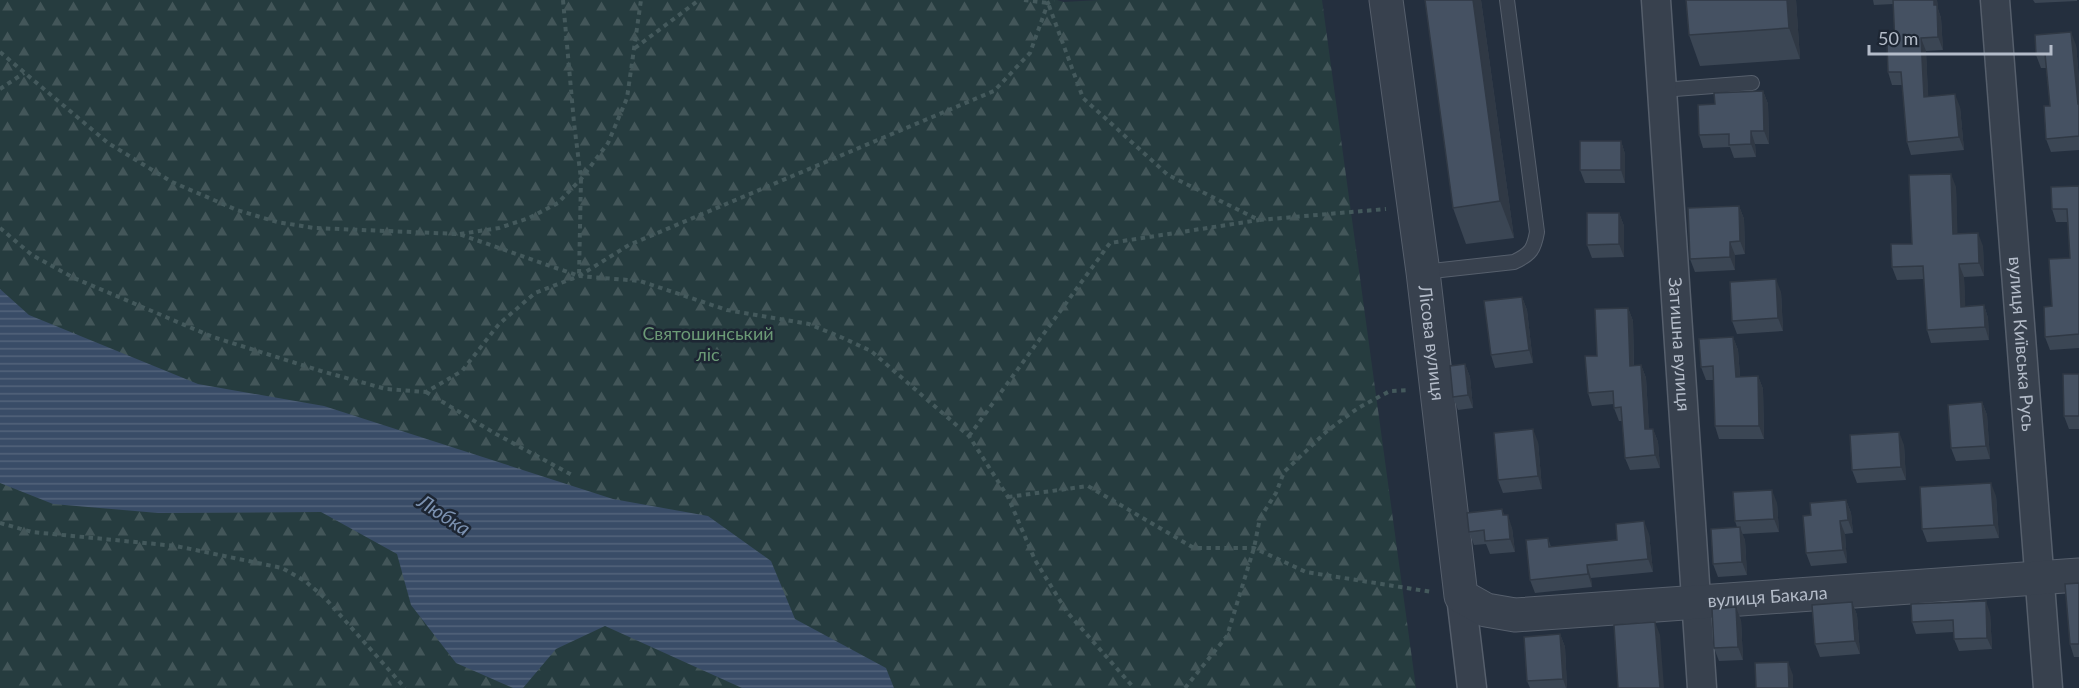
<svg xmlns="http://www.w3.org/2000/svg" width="2079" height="688" viewBox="0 0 2079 688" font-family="Lato,sans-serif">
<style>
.forest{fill:url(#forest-firs)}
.water{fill:url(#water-rules)}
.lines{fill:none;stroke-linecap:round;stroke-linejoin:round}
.service-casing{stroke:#565f6c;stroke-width:16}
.minor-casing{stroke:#565f6c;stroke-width:31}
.tertiary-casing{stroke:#565f6c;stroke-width:35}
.path{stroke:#44595c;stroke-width:4;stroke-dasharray:4.5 4.5;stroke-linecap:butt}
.service{stroke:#38414e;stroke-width:14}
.minor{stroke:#38414e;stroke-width:28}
.tertiary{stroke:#38414e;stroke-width:33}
.wall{fill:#3b4654}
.shaded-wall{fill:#303945}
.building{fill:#455162;stroke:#303945;stroke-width:1.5}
.labels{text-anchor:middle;stroke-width:5;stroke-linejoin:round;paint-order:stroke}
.park-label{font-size:18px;fill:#6b9a76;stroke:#1d2633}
.street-label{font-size:18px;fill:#b4bcc9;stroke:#1d2633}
.water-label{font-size:20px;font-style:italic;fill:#7c92b1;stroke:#1d2633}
</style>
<defs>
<pattern id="forest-firs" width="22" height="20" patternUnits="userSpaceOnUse" patternTransform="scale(1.5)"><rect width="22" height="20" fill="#263c3f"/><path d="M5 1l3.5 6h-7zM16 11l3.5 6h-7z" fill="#435659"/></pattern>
<pattern id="water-rules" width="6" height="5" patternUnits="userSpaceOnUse" patternTransform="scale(1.5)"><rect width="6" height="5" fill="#394c67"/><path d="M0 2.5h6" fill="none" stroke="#53647b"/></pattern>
</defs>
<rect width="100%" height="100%" fill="#242f3e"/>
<path class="forest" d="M0,0h1057l7,2 35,-2h223l94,688h-1416z"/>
<path class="water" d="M0,289l29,26 169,69 126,22 289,93 95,17 63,45 24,58 91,49 8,20h-152l-137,-62 -49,23 -33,39h-10l-57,-25 -45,-58 -14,-51 -76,-42 -163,1 -105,-9 -53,-21z"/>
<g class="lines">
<defs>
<path id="service" d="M1662,90l90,-7
M1423,272l91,-10c17,-8 20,-13 23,-30l-30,-232"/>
<g id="minor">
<path id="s1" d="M1656,0l46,688"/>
<path id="s2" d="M1995,0l53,688"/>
<path d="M1461,596l11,92"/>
</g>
<g id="tertiary">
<path id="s3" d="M1386,0l37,272 38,324 25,14 29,5 564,-40"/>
</g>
</defs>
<use href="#service" class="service-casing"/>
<use href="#minor" class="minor-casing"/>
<use href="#tertiary" class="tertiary-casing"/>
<path class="path" d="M563,0l11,123 7,56 -2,97
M1024,0l24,3 35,95 85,77 91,45 127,-11
M635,48l64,-48
M0,52l108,91 64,39 65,28 40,12 37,6 145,6 120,42
M0,89l24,-16
M0,228l32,27 42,23 139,59 108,34 65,18 40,3 36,-21 37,-47 36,-31 44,-17 61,5 87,29 82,14 34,14 28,13 98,85 39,61 27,63 32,52 67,76
M460,234l39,-6 30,-10 29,-15 23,-24 27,-36 19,-45 14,-98
M579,276l50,-31 365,-154 36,-38 18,-50 6,-3
M426,392l70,42 76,41
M969,436l141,-193 149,-23
M1008,497l80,-11 106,62h60l52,24 126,20
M0,523l32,9 144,14 106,22 23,13 20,17 80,90
M1185,688l42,-52 27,-88 6,-30 16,-25 8,-21 43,-41 31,-23 32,-17 19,-1"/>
<use href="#service" class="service"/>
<use href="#minor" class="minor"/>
<use href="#tertiary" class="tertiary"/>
</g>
<path class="wall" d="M1481,0l33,238 -48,6 -13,-36z
M1686,0h110l4,59 -100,7 -11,-31z
M1873,0h64l1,9 3,9 2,32 -17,1 2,46 32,10 4,43 -53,5 -4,-13 -5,-57h-10l-4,-13 7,-28 -2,-40 -19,1z
M2033,0h44v1l-42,2z
M2076,45l3,34v71l-28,2 -5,-13 4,-33 -4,-38h-5l-5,-13z
M1763,91l5,13 1,40h-14l1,13 -22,1 -4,-11 -27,1 -4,-13 16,-31z
M1621,141l4,13v29h-40l-5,-13z
M2079,186v162l-29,2 -5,-13 7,-31 18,-48 -2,-36h-12l-4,-13z
M1956,187l1,47 26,12 1,30 -20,1 1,29 19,-1 4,13 1,22 -58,3 -4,-13 -3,-51 -27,1 -5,-13 20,-23z
M1739,206l5,13 1,35 -10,1v15l-40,2 -5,-13z
M1619,213l5,13v31l-32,1 -5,-13z
M1781,292l2,39 -46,3 -5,-13z
M1522,297l5,13 6,53 -38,5 -4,-13z
M1628,308l5,13 1,44h7l5,13 3,51h4l5,13 2,26 -30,2 -5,-12 -3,-37h-3l-5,-13v-4l-22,2 -4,-13 9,-37z
M1733,337l5,13 2,26h18l5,13 1,50h-45l-4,-13 -1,-46h-8l-5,-13z
M1465,364l5,13 3,31 -15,2 -5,-13z
M2079,374v55h-10l-5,-13z
M1982,402l5,13 3,44 -34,2 -5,-13z
M1538,442l4,47 -39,4 -5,-13z
M1904,445l2,35 -49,3 -5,-13z
M1996,496l3,42 -72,4 -5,-13z
M1846,500l5,13 2,20 -8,1 2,29 -36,3 -5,-13 5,-38z
M1777,503l2,29 -37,2 3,6 2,35 -29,2 -5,-13 24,-37 -2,-6z
M1502,509l2,6 8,13 3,24 -25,2 -4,-10 -12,1 -5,-13z
M1649,534l4,38 -62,6 1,9 -57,6 -5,-13 18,-42 3,9 66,-7z
M2079,583v74h-5l-4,-13z
M1852,602l5,13 3,39 -40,3 -5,-13z
M1990,613l2,36 -33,2 -5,-12v-7l-38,2 -4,-12z
M1741,620l2,40 -24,1 -5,-13z
M1560,634l5,13 2,41h-37l-3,-7z"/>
<path class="shaded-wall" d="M1473,0h8l33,238 -14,-37z
M1787,0h9l4,59 -11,-31z
M1934,0h3l1,9 3,9 2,32 -5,-13z
M2071,32l5,13 3,34v28l-1,-3z
M1921,38l5,13 3,59 -5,-13z
M1763,91l5,13 1,40 -5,-13z
M1955,94l5,13 4,43 -5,-13z
M1751,131l4,13 1,13 -5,-13z
M1621,141l4,13v29l-4,-13z
M1951,174l5,13 2,60 -5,-13z
M1739,206l5,13 1,35 -5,-13z
M1619,213l5,13v31l-5,-13z
M1978,233l5,13 1,30 -5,-13z
M1730,242l5,13v15l-5,-13z
M1959,264l5,13 2,43 -5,-13z
M1776,279l5,13 2,39 -5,-13z
M1522,297l5,13 6,53 -4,-13z
M1984,305l4,13 1,22 -4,-13z
M1628,308l5,13 1,58 -4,-13z
M1733,337l5,13 3,40 -5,-13z
M1465,364l5,13 3,31 -5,-13z
M1641,365l5,13 4,64 -5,-13z
M1758,376l5,13 1,50 -5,-13z
M1982,402l5,13 3,44 -4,-13z
M1533,429l5,13 4,47 -4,-13z
M1653,429l5,13 2,26 -5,-13z
M1899,432l5,13 2,35 -5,-13z
M1991,483l5,13 3,42 -5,-13z
M1772,490l5,13 2,29 -5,-13z
M1846,500l5,13 2,20 -5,-13z
M1508,515l4,13 3,24 -5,-13z
M1644,521l5,13 4,38 -5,-13z
M1840,521l5,13 2,29 -4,-13z
M1740,527l5,13 2,35 -5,-13z
M1587,565l4,13 1,9 -4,-13z
M1986,601l4,12 2,36 -5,-11z
M1852,602l5,13 3,39 -5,-13z
M1736,607l5,13 2,40 -5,-13z
M1655,622l5,13 4,53h-4z
M1560,634l5,13 2,41h-1l-3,-9z
M1788,662l5,13v13h-4z"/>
<path class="building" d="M1425,0h48l27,201 -47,7z
M1686,0h101l2,28 -100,7z
M1893,0h41v5h3l1,32 -17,1 3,59 31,-3 4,43 -52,5 -6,-70h-13l-1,-28h8z
M2071,32l7,72h1v32l-33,3 -2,-33h6l-5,-52 -9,1 -1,-20z
M1763,91l1,40h-13v13l-22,1v-11l-30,1 -1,-30 17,-1 -1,-11z
M1580,141h41v29h-41z
M1951,174l2,60 25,-1 1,30 -20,1 2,43 23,-2 1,22 -58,3 -4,-64 -31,1 -1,-23h21l-3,-69z
M2079,186v148l-34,3 -1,-30 8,-1 -3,-47 21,-1 -3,-49h-15l-1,-22z
M1739,206l1,35 -10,1v15l-40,2 -2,-51z
M1587,213h32v31l-32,1z
M1776,279l2,39 -46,3 -2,-39z
M1522,297l7,53 -38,5 -7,-54z
M1628,308l2,58 11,-1 4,64h8l2,26 -30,3 -4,-51 -7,1 -1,-17 -25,2 -3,-37h12l-2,-47z
M1733,337l3,40 22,-1 1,50h-44l-2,-60 -12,1 -2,-28z
M1465,364l3,31 -15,2 -3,-31z
M2063,374h16v42h-15z
M1982,402l4,44 -35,2 -3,-43z
M1533,429l5,47 -40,4 -4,-47z
M1899,432l2,35 -49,3 -2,-35z
M1991,483l3,42 -72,4 -2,-42z
M1772,490l2,29 -39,2 -2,-29z
M1846,500l2,20 -8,1 3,29 -37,3 -3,-37 8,-1 -1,-12z
M1502,509l1,6h5l2,24 -25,2 -1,-11 -15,2 -2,-19z
M1644,521l4,38 -61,6 1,9 -58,6 -4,-40 22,-2 1,9 68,-7 -1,-16z
M1740,527l2,35 -29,2 -2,-35z
M2079,583v61h-9l-5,-60z
M1986,601l1,37 -33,1 -1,-19 -41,2 -1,-18z
M1852,602l3,39 -40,3 -3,-39z
M1736,607l2,40 -24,1 -2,-39z
M1655,622l5,66h-42l-4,-63z
M1560,634l3,45 -36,2 -3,-44z
M1788,662l1,26h-33l-1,-25z"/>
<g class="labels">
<g class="park-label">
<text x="708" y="340">Святошинський<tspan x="708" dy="21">ліс</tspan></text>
</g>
<g class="street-label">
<text dy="6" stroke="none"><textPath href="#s3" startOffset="346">Лісова вулиця</textPath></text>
<text dy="6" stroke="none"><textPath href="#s1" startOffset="345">Затишна вулиця</textPath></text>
<text dy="6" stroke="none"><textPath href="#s2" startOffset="345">вулиця Київська Русь</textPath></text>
<text dy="6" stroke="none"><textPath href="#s3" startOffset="912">вулиця Бакала</textPath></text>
</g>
<g class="water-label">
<text transform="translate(444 515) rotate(33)" y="7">Любка</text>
</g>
</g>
<path d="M1869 45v9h182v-9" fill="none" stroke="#b4bcc9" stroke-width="3"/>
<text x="1878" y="45" font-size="18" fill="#b4bcc9" stroke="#1d2633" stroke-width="4.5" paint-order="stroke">50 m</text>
</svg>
